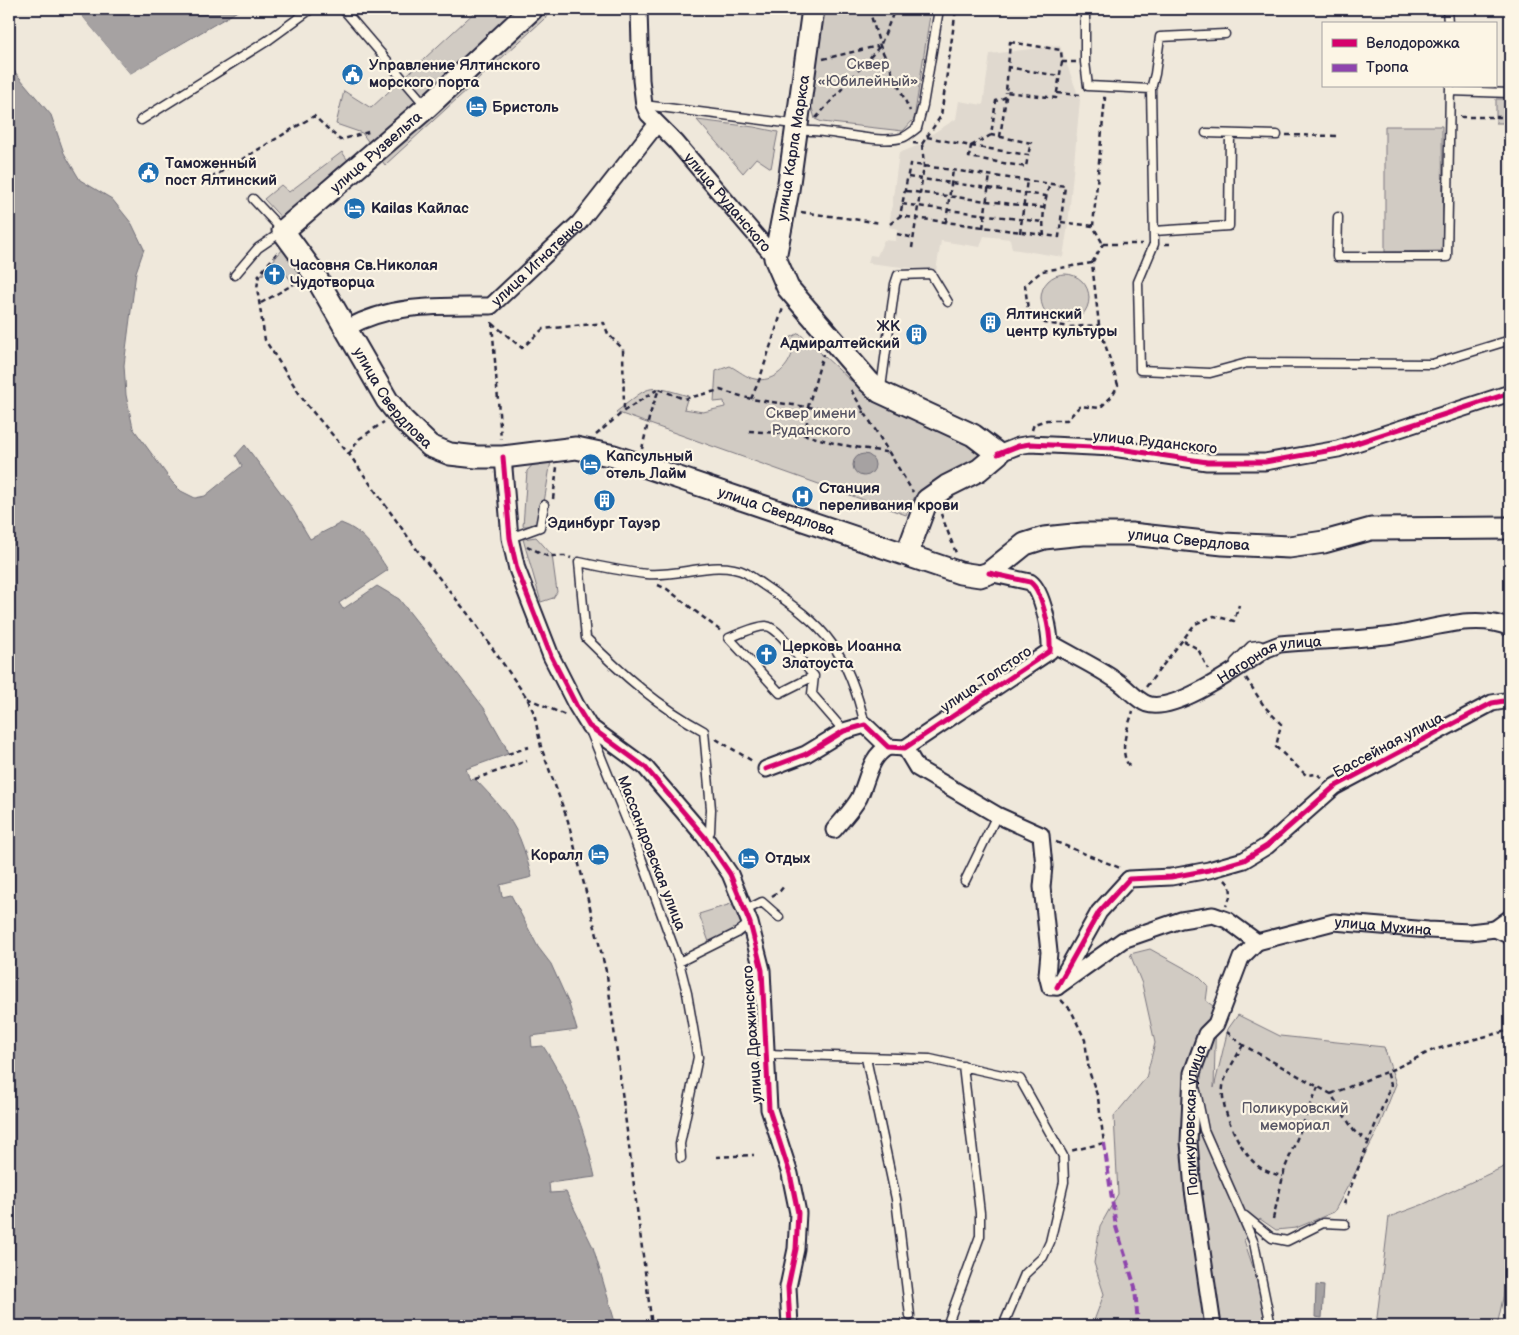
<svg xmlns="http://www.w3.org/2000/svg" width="1519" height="1335" viewBox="0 0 1519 1335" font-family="'Balsamiq Sans',sans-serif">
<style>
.built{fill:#e0d9cf}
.green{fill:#d1cbc3;stroke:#7a767f}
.water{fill:#a6a2a2;stroke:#716f79}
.pier{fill:#efe8db}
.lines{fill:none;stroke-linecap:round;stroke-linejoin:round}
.service-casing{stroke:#22223b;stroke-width:11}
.minor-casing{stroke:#22223b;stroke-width:19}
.secondary-casing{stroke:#22223b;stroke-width:25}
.path{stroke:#22223b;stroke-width:2.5;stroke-dasharray:5 4;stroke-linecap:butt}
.service{stroke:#fcf5e5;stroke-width:8}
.minor{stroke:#fcf5e5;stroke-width:15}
.secondary{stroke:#fcf5e5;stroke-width:21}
.quiet{stroke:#8e44ad;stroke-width:4;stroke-dasharray:8 4;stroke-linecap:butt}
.cycleway-casing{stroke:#fcf5e5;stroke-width:8}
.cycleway{stroke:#d6006c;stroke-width:5}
.labels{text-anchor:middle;stroke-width:4.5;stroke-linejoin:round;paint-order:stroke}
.park-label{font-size:15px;fill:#575564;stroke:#fcf5e5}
.poi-label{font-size:15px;font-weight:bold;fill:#22223b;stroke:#fcf5e5;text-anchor:start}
.street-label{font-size:15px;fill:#22223b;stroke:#fcf5e5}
</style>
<rect width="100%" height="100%" fill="#efe8db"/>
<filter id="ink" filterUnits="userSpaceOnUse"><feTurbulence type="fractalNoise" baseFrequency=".02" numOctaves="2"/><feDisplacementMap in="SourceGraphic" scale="10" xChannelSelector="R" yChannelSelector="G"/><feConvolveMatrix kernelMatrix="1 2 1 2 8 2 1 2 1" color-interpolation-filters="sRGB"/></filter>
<g filter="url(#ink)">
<path class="built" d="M1038,42l22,4 20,54 -12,125 -5,32 -51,-8 -2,-10 -26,-3 -4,11 -39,-6 -5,30 -68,-8 2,-8 7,1 7,-16 11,1 3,-12 -9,-2 10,-74 23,-9 5,-7 29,-18 3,-18 24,4 7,-51 67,-8z"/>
<path class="green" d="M478,9h77l-170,156 -23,-32 -26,-9 8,-33 27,17z
M823,9h108l-17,110 -11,12 -81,-9 -7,-3 -5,-18z
M1496,99h14v24h-14z
M697,120l57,7 24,5 -7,36 -15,-10 -13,15z
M1385,126h57l1,125 -58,1z
M342,152l10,14 -67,56 -21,-23 17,-14 8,7z
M283,249l21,27 -12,6 -13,-17 -19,11z
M1041 298a24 24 0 1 1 48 0a24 24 0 1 1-48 0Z
M799,333l51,47 141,70 -76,46 -9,19 -290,-103c34,-26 29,-29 72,-16l-4,13 19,3 22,-5 -1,-6 -10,1 2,-31 14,-5c8,4 17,12 25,13 17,4 32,-10 37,-25l-4,-15z
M551,461l-11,65h-17l4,-55 8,-9z
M536,537l16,18 5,37 -4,6 -12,4 -18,-63z
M731,904l14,21 -36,17 -10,-28z
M1150,949l47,26 11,11 -2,15 10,7 -2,80 14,-59 10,-14 42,21 104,11 12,37 -19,48 -43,80 -38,16 -20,2 -16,-11 -16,21 14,42 8,44h-174l12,-32 -10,-31 6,-37 18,-32 -4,-78 32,-38 9,-35 -13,-59 -12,-30z
M1510,1164v102l-13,60h-121l13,-109 35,-13z"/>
<path class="water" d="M76,9h165l-111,65z
M9,65l42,50 13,38 16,27 32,19 20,25 12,25 -8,23 -12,93 2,30 7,33 39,54 9,9 14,7 10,-2 37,-30 -6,-11 9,-10 45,60 20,34 31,-16c23,8 34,27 47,47l-49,33 4,6 34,-23 22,13 41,52 44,57 21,37 3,9 -42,15 4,11 5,-1c17,18 36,37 45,60 5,12 8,25 12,38l-32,8 2,12 9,-2 27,52 13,17 18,40 8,26 -46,6 1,11 11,-1c26,39 42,85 52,131l-46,6 1,10 16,-1 27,55 22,75 -32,4h-574z
M853 465a11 11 0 1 1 22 0a11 11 0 1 1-22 0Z
M1316,1285l8,1 -2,32 -7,-1z"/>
<path class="pier" d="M73,9h3l54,65 113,-65 -113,67z"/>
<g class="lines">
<defs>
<path id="service" d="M343,9l83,97
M1085,9v53l3,24 63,3 3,155 -16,38 2,88 70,3 37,-10 185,1 78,-24
M1447,9l1,15
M1151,89l4,-15 5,-37 65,-3
M1450,91l60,2
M644,105l149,19 2,-2
M141,120l126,-79 44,-32
M799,131c28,-3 81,15 105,6 4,-2 9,-6 13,-9l6,-23 16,-96
M1206,133l71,2
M1338,217l-1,40h110l3,-171
M1154,231l75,-5 1,-92
M235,275l23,-27 25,-17 -30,-32
M881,388l14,-104 3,-9 33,-1 17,28
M510,538l30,-11 4,-22
M1235,662l16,-16 8,-1 8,4
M814,676l-34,17 -51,-55c10,-4 27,-12 37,-12 14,1 37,39 48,50l-2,18 32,37
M590,730l45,111 44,121 8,31 11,64 -18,87 1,14
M704,836l6,-4 1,-23 -7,-78c-46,-25 -81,-56 -118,-93l-7,-76c23,5 46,10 68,12 32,3 70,-15 99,-1 29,21 65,41 86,71 16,22 27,55 33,81
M965,881l32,-66
M746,910l16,-8 17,15
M679,962l58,-29 13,-10
M766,1054l164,5 90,20 43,77 1,26 -14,60 -7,15 -18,17 -22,52
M866,1058l30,141 14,117
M1196,1091l8,39 50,113 17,83
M1245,1216l27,22 15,3 36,-18 22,1
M947,1326l33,-90v-23l-17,-147"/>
<g id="minor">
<path id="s1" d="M639,9l2,71 3,25 4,9 28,28 99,116"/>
<path id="s2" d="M347,328c45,-25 94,-22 144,-22l88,-83 77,-98"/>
<path d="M998,454l20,-8 12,-2 83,4 94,14h58l73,-13 172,-56"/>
<path d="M503,457l7,81 7,31 34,87 25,49 13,21 56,41 59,69 26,38 20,49 12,47 7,139 21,65 8,39 -2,36 -8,38 2,39"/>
<path id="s3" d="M1051,643c22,13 45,23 66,38 11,7 18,18 30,23 28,10 96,-40 120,-55l13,-5c35,-3 71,-4 106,-8 38,-4 88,-25 124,-8"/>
<path d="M905,748l12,20 80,47 44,20 3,31 -2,21 7,65 -2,23 3,12h7l66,-47 58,-20 32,-5 14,5 30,22"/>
<path d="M766,769l40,-15 38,-23 21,-6 23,22 17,1 145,-97c1,-16 -7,-60 -20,-69l-41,-9"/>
<path d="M834,830c8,-10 19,-21 25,-32 9,-18 10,-41 29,-51"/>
<path d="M1495,929l15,-11"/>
<path id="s4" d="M1257,942l77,-20 94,8 42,2 25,-3 15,7"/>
<path d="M1057,987l42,-75 30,-33 42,-2 38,-7 35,-10 23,-14 67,-59 158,-84 18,-3"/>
<path id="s5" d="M1213,1326l-20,-136 -4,-48 3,-69 14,-39 10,-10 25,-66 16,-16"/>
</g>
<g id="secondary">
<path id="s6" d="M532,9l-105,98 -144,124 30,41 74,128 16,20 27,26 20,8 27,3h26l73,-9 38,8 346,117 20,3 9,-3 36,-29 19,-6 39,-4h48l92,10 66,3 35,-5 47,-13 139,-1"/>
<path d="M813,9l-25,181 -13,68 13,30 81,94 11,10 93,43 25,19 -19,16 -32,16 -20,14 -20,54"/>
</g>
</defs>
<use href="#service" class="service-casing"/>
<use href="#minor" class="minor-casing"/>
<use href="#secondary" class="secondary-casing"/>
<path class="path" d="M869,9l11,37 30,65
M1010,42l51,8 1,12 -6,36 -50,-6z
M823,59l55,-13
M1062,62h14
M1007,67l52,9
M1057,93l24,2
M1103,98h2l-12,128 10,18
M1460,117h50
M816,118l64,-72 15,-37
M991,135l40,8 -3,12
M1286,135l53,1
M927,137l44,9 20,-11 5,-34 10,-4v-5
M1000,137l6,-40
M913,143l9,1 19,-28 15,-107
M971,146l57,9 -2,12 -57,-10z
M908,177l138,19
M211,178l103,-62 26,24 32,-9
M906,191l138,17
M902,204l140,18
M801,212l80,11
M946,222l7,-52
M1061,222l32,4
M890,224l10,-8 10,-52 155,22 -6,51 -159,-21
M983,228l7,-53
M1020,233l7,-53
M897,234l17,4
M1044,236c-2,-18 0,-35 6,-52
M1103,244h39
M1165,244h8
M912,248l12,-82 -2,-22
M277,253l-18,22 -2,13 8,52 41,64 43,50 71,100 52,65 55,79 7,15 7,34 27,74 39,154 45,351
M1092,263l-50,8 -17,14 3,25 17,13 25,4 29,-2
M261,303l38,-22
M492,322l9,117
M492,323l30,25 21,-19 61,-6 4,11 15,15 1,62
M851,390l62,102
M751,399l9,-21 23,-70
M1032,430l2,-6 13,-4h20l13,-14 20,2 12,-12 6,-11 -19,-60 -7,-62 11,-19
M749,431l57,4 31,9 54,9
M596,435l28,-24 34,-22
M806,435l2,-28 15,-53
M642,449l8,-35 9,-25 25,10 36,-9 31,9 57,8 57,5
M349,454l10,-15 25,-17
M553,499l4,-32
M941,514l15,39
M527,546l20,10h19l5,2
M658,585l9,4 55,43
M1184,641l14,8 10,20
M1246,678l18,28 17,18 -5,23 30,28 11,-1 5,4
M1146,687l49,-63 19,-8 20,5 5,-16
M527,698l38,17
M716,739l38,23
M508,754l21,-7
M1129,766c-11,-16 -1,-39 4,-55
M475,779l52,-18
M1056,842l64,26
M1225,880c9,9 6,16 1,26
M772,896l8,-5 4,-5
M1061,1000l10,10 14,30 4,31 9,27 6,45 -34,8
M1227,1032l16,13 88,49 23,37 15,11
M1243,1045c-6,11 -14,23 -18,34 -10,23 15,73 33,87 8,6 16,8 25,10
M1331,1094l65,-26 37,-18 77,-20
M716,1157l38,-2
M1344,1204l47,-119 -4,-13
M1273,1219l12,-51 33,-81
M917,1321l17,5"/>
<use href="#service" class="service"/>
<use href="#minor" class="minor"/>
<use href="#secondary" class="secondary"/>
<path class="quiet" d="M1104,1143l12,84 19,60 3,39"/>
<defs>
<path id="cycleway" d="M998,454l20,-8 12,-2 83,4 94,14h58l73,-13 172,-56
M503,457l7,81 7,31 34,87 25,49 13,21 56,41 59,69 26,38 20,49 12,47 7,139 21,65 8,39 -2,36 -8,38 2,39
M766,769l40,-15 38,-23 21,-6 23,22 17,1 145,-97c1,-16 -7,-60 -20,-69l-41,-9
M1057,987l42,-75 30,-33 42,-2 38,-7 35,-10 23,-14 67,-59 158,-84 18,-3"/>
</defs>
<use href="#cycleway" class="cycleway-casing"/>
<use href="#cycleway" class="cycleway"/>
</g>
</g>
<defs>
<symbol id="civic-disc" viewBox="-11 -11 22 22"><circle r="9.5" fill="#1f6fb2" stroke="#fcf5e5"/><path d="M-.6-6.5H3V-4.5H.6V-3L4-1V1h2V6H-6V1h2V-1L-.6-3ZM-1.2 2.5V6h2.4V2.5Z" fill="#fff"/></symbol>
<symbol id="hotel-disc" viewBox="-11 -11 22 22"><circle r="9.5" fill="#1f6fb2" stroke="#fcf5e5"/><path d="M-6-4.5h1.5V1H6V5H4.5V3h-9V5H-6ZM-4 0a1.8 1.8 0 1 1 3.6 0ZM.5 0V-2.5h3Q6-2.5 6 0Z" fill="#fff"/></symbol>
<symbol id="church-disc" viewBox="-11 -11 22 22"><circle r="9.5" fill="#1f6fb2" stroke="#fcf5e5"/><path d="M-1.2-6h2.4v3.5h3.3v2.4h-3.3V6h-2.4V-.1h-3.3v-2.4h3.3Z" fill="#fff"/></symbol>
<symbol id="building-disc" viewBox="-11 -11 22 22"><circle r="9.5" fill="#1f6fb2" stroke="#fcf5e5"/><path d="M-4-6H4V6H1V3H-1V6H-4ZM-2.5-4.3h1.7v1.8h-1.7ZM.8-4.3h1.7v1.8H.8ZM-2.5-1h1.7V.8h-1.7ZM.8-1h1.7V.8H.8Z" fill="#fff"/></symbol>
<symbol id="hospital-disc" viewBox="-11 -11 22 22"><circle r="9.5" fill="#1f6fb2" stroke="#fcf5e5"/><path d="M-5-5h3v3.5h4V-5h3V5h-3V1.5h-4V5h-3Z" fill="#fff"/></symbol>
</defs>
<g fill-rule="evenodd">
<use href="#civic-disc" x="340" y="62" width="25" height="25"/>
<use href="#hotel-disc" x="464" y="94" width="25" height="25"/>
<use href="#civic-disc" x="136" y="160" width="25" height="25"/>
<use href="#hotel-disc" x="342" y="196" width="25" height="25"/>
<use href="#church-disc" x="262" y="262" width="25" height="25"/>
<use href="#building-disc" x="978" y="310" width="25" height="25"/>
<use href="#building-disc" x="904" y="322" width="25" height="25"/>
<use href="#hotel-disc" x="578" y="452" width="25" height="25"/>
<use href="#hospital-disc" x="790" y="484" width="25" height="25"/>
<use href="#building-disc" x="592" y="488" width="25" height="25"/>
<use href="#church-disc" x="754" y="642" width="25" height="25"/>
<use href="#hotel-disc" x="586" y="842" width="25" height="25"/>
<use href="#hotel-disc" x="736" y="846" width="25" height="25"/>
</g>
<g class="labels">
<g class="park-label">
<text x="868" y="69">Сквер<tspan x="868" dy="17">«Юбилейный»</tspan></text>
<text x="811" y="418">Сквер имени<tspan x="811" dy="17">Руданского</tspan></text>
<text x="1295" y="1113">Поликуровский<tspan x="1295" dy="17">мемориал</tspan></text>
</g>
<g class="poi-label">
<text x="369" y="70">Управление Ялтинского<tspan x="369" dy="17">морского порта</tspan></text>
<text x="492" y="112">Бристоль</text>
<text x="165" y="168">Таможенный<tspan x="165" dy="17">пост Ялтинский</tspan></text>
<text x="371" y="213">Kailas Кайлас</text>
<text x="290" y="270">Часовня Св.Николая<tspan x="290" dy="17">Чудотворца</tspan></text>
<text x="1006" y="319">Ялтинский<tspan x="1006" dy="17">центр культуры</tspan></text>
<text x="900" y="331" text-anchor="end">ЖК<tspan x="900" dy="17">Адмиралтейский</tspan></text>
<text x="606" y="461">Капсульный<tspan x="606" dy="17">отель Лайм</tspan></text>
<text x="819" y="493">Станция<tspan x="819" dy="17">переливания крови</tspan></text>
<text x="604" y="528" text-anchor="middle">Эдинбург Тауэр</text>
<text x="782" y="651">Церковь Иоанна<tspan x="782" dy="17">Златоуста</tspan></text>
<text x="583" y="860" text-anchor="end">Коралл</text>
<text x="765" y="863">Отдых</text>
</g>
<g class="street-label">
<text transform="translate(793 148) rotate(-81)" y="5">улица Карла Маркса</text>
<text transform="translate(376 152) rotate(-41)" y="5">улица Рузвельта</text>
<text dy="5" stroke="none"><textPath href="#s1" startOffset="225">улица Руданского</textPath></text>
<text dy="5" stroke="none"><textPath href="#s2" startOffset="211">улица Игнатенко</textPath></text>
<text dy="5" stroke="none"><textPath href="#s6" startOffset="534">улица Свердлова</textPath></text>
<text transform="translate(1155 442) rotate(6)" y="5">улица Руданского</text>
<text dy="5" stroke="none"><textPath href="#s6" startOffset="954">улица Свердлова</textPath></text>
<text dy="5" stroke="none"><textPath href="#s6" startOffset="1389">улица Свердлова</textPath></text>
<text dy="5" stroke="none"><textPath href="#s3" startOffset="248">Нагорная улица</textPath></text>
<text transform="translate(986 679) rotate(-34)" y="5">улица Толстого</text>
<text transform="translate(1388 745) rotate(-28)" y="5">Бассейная улица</text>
<text transform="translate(652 853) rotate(69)" y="5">Массандровская улица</text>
<text dy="5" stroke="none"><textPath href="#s4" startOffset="129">улица Мухина</textPath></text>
<text transform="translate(752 1034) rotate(-94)" y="5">улица Дражинского</text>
<text dy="5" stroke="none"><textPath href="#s5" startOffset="208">Поликуровская улица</textPath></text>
</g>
</g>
<rect width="1519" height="1335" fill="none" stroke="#fcf5e5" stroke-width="30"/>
<rect x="15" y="15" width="1489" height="1305" fill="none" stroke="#22223b" stroke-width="2" filter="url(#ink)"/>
<rect x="1322" y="22" width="175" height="65" fill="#fcf5e5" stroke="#a5a1a1"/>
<rect x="1332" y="39" width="25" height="8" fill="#d6006c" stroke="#a5a1a1"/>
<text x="1366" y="48" font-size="15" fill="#22223b">Велодорожка</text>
<rect x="1332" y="64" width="25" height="8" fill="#8e44ad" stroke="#a5a1a1"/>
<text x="1366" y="72" font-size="15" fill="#22223b">Тропа</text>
</svg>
